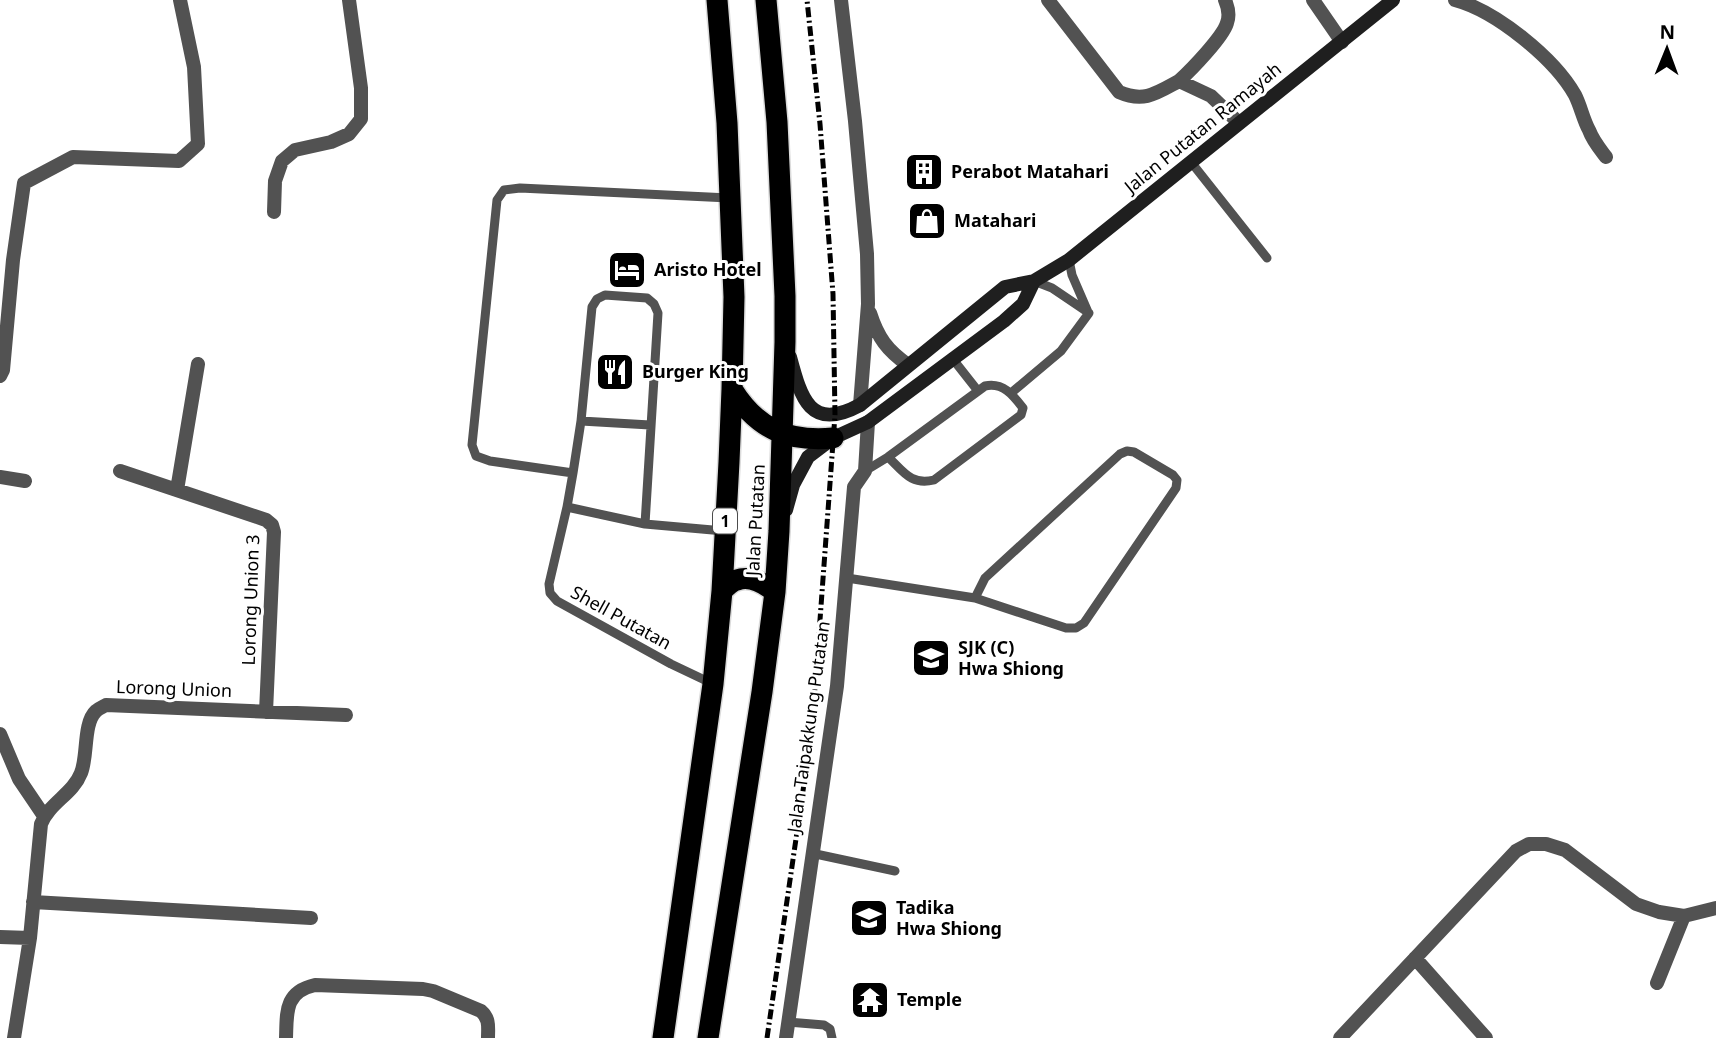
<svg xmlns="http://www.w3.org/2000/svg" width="1716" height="1038" viewBox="0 0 1716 1038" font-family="'Noto Sans',sans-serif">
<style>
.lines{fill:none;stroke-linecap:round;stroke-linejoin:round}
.highway-casing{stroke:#dbdbdb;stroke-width:24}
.lane{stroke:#525252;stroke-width:9}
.street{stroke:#525252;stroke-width:14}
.secondary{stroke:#1f1f1f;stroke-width:14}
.highway{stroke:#000;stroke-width:21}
.rail{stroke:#000;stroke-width:5;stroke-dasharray:10 3.5 2 3.5;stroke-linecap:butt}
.labels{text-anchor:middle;stroke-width:6;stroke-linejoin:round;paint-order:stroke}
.shield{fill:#fff;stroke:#4c4c4c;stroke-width:2}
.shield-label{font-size:16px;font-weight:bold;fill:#000}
.street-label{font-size:18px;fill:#000;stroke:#fff}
.poi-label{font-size:18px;font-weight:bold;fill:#000;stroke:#fff;text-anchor:start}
</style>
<rect width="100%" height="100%" fill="#fff"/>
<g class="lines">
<defs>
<path id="highway" d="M732,389c25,40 55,53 101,49
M722,591c4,-4 10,-10 15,-11 14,-5 28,4 38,12
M663,1038l50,-354 9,-93 7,-129 3,-73 2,-92 -7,-174 -10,-123
M708,1038l54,-346 13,-100 4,-61 6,-189v-46l-8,-174 -11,-122"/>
</defs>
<use href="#highway" class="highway-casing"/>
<path class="lane" d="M1191,162l76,96
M1069,260l3,15 16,37
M1034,281l18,7 37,25
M952,358l26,33
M1011,393l50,-42 28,-38
M581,421l69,4
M865,471l23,-14 97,-71c18,-4 28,9 38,22l-2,7 -87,65c-23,6 -31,-9 -46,-23
M567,507l6,-34
M645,524l13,-211 -4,-9 -7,-6 -42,-3 -8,4 -5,8 -11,114 -8,52 -83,-12 -14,-5 -4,-11 25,-245 7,-10 16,-2 209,10
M847,578l128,20 91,30h10l8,-5 92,-135 1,-8 -4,-5 -39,-23 -7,-1 -7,3 -135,124 -10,20
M711,683l-40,-19 -114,-63 -7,-8 -1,-9 18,-77 78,17 79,7
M811,853l84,18
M788,1022l36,3 6,4 2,9"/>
<path class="street" d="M841,0l14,121 12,133 1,50 -8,101
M1048,0l71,92c25,11 38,1 60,-11l32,15 28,27
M1313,0l29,42
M1455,0c41,11 99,58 120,95 6,12 8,24 14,35 4,11 11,19 17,27
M1179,81c12,-11 44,-44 48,-58 3,-8 1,-16 -2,-23
M274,212l1,-31 7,-20 13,-11 36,-8 18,-8 12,-15v-31l-12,-88
M870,313c8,25 17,37 38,52
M0,376l3,-6 10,-110 11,-77 49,-26 106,4 19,-17 -4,-77 -14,-67
M120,471l146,49 6,5 2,7 -8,180
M0,477l25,4
M177,490l21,-126
M0,734l19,45 25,37
M33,902l278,16
M0,937l30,1
M1415,958l71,80
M1657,983l27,-67
M14,1038l16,-100 11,-114c8,-21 32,-30 40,-51 7,-17 2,-50 15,-62 3,-3 7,-4 10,-6l240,10
M286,1038c1,-25 -2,-46 29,-53l108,4 10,2 48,20c9,8 7,16 7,27
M786,1038l51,-352 17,-199 11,-16 3,-49
M1340,1038l176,-187 13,-7h17l19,6 71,54 23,8 25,4 32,-8"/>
<path class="secondary" d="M790,357c11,41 20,75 70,48l145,-118 29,-6 35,-21 324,-260
M786,510l7,-25 15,-28 25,-19 35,-16 136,-101 19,-17 11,-23"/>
<use href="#highway" class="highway"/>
<path class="rail" d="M767,1038l45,-309 23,-314 -2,-121 -13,-170 -13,-124"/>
</g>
<defs>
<symbol id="building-square" viewBox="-11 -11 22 22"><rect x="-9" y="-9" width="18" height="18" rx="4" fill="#000" stroke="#fff"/><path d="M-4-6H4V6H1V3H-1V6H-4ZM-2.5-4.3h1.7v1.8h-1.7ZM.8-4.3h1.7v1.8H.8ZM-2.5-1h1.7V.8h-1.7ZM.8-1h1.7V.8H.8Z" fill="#fff"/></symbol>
<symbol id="shop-square" viewBox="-11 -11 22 22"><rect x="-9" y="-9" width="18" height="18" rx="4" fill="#000" stroke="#fff"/><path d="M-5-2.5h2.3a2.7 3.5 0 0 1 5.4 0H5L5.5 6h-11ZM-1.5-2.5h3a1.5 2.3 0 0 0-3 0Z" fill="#fff"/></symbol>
<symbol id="hotel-square" viewBox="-11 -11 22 22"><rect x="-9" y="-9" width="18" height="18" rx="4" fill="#000" stroke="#fff"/><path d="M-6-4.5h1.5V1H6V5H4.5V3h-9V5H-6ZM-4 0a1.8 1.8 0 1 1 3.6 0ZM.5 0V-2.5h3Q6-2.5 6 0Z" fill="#fff"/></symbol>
<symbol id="restaurant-square" viewBox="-11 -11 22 22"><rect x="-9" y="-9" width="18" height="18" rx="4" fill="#000" stroke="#fff"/><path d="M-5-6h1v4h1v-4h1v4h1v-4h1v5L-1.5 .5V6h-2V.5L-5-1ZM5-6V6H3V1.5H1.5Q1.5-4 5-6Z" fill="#fff"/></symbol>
<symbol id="school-square" viewBox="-11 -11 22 22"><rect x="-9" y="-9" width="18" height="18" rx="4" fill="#000" stroke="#fff"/><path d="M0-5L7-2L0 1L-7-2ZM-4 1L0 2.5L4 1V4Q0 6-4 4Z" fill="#fff"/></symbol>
<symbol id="temple-square" viewBox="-11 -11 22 22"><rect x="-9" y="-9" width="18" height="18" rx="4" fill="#000" stroke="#fff"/><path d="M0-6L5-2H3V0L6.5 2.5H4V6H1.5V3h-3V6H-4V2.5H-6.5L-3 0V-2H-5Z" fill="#fff"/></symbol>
</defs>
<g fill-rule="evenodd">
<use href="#building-square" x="902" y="150" width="44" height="44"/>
<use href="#shop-square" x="905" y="199" width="44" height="44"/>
<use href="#hotel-square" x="605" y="248" width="44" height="44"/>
<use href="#restaurant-square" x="593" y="350" width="44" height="44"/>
<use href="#school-square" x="909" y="636" width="44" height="44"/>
<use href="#school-square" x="847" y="896" width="44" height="44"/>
<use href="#temple-square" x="848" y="978" width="44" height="44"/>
</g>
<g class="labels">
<rect class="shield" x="713" y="508.5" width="24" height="25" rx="5"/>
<g class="shield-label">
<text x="725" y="527">1</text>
</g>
<g class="street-label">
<text transform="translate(1203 128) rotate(-39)" y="6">Jalan Putatan Ramayah</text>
<text transform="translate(756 520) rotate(-87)" y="6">Jalan Putatan</text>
<text transform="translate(251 600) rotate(-88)" y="6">Lorong Union 3</text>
<text transform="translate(621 618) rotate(29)" y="6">Shell Putatan</text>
<text transform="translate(174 689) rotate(2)" y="6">Lorong Union</text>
<text transform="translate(809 727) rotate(-82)" y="6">Jalan Taipakkung Putatan</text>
</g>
<g class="poi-label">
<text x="951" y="178">Perabot Matahari</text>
<text x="954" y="227">Matahari</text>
<text x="654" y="276">Aristo Hotel</text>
<text x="642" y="378">Burger King</text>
<text x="958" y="654">SJK (C)<tspan x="958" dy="21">Hwa Shiong</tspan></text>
<text x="896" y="914">Tadika<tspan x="896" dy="21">Hwa Shiong</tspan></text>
<text x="897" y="1006">Temple</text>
</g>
</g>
<g transform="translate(1667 49) rotate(1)" stroke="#ffffff" stroke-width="5" paint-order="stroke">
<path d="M0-5L12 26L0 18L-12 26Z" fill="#000000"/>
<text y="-10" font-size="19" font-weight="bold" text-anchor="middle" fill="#000000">N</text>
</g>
</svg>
